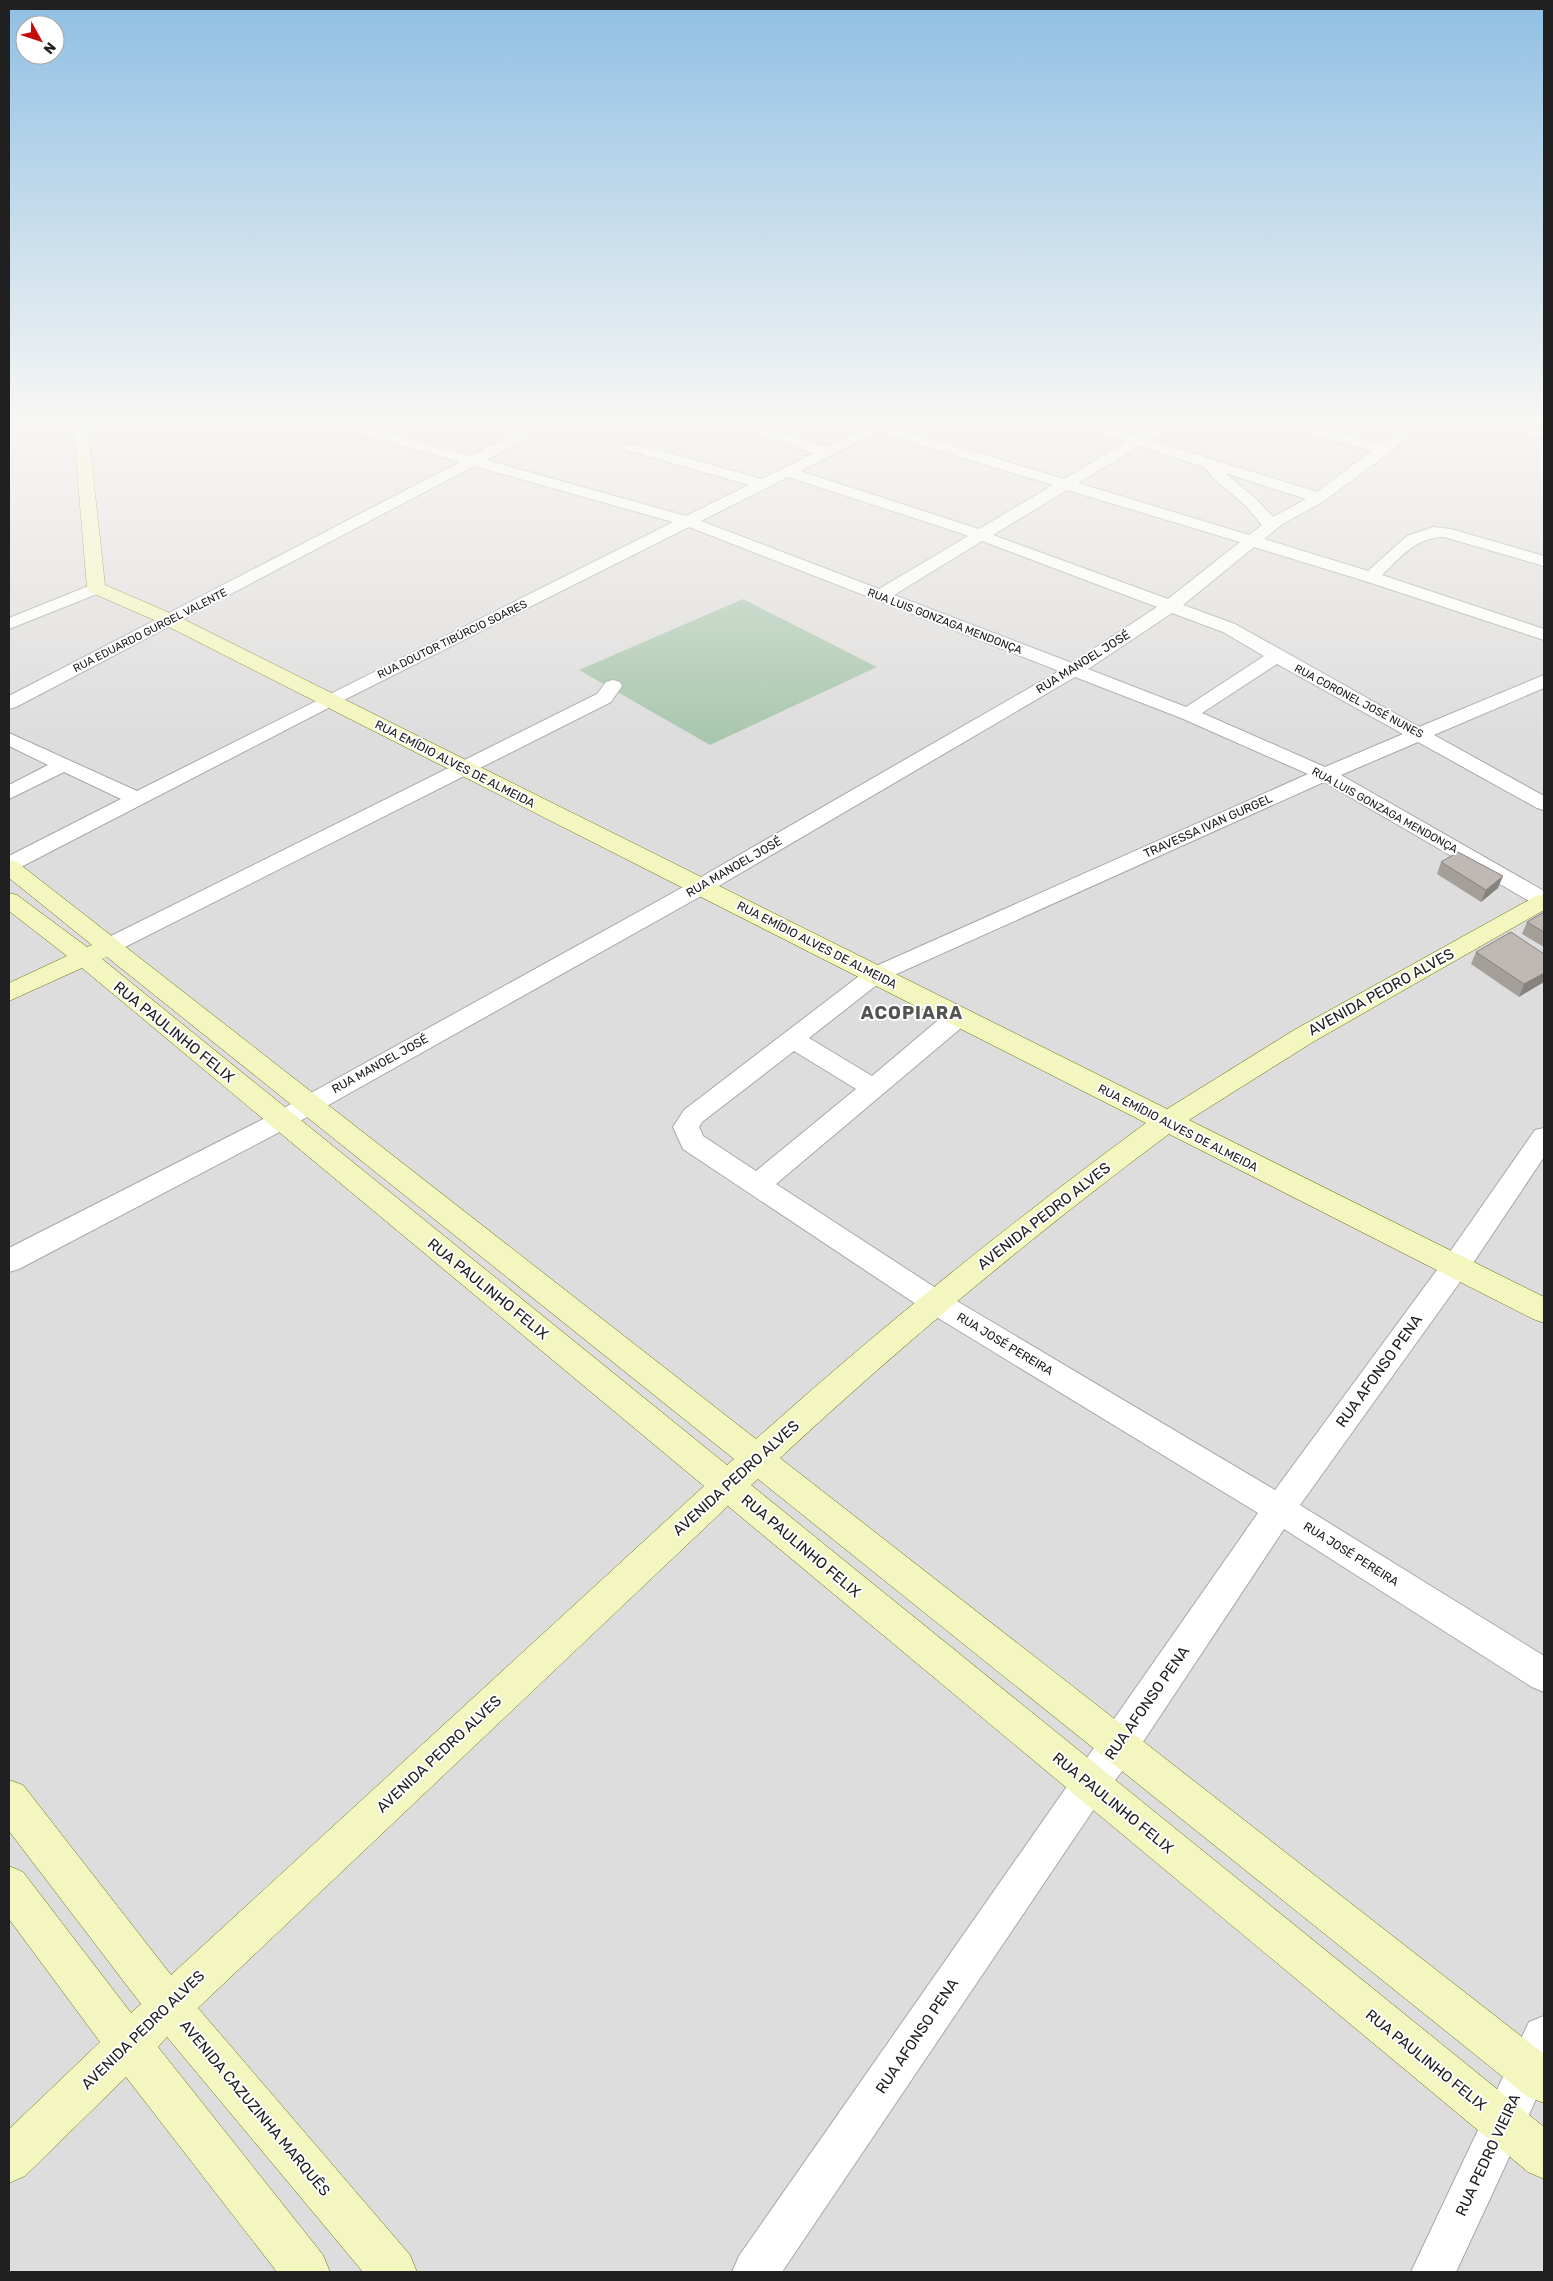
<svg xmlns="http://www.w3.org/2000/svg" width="1553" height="2281" viewBox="0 0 1553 2281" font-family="Rubik,sans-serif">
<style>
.residential{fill:#dedddd}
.cemetery{fill:#a9c7ae}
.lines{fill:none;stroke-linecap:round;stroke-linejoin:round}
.street-casing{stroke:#a7a7a7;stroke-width:2}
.secondary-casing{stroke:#66720b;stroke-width:1}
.street{fill:#fff;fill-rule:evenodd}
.secondary{fill:#f3f6be;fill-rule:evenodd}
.wall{fill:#a59f9a}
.shaded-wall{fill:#86827d}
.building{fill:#c0b9b3;stroke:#86827d}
.labels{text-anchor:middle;stroke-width:4;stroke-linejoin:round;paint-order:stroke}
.far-street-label{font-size:11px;fill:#202020;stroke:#fff}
.street-label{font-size:12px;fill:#202020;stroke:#fff}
.near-street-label{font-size:15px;fill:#202020;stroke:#fff}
.district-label{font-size:18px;font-weight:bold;letter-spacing:1px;fill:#535353;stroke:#fff}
</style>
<rect width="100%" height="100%" fill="#f0ede6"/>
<path class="residential" d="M9,417h1535v1855h-1535z"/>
<path class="cemetery" d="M743,599l134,68 -167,78 -131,-75z"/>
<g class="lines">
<defs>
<path id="street" d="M72,417h11l4,4 -7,4 -71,6v-8z
M307,417h24l140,39 75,-39h19l-79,43 200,56 63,-31 -123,-35 -2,-3 2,-3h10l126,35 52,-26 -104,-33 -2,-3h23l95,30 38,-19 -25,-8 -2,-3h23l16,5 9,-5h19l-14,9 174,53 62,-37 -68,-22 -2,-3h23l57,18 30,-18h18l-34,23 167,52 54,-41 -111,-31 -2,-3h24l98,27 35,-27h17l-43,36 -65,48 -43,24 -17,14 104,32 39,-35 26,-9 18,2 93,27v10l-100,-29c-28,0 -43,20 -62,38l162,54v11l-179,-59 -111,-34 -71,58 52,19 184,103 125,-52v13l-110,47 110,61v14l-7,-2 -119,-66 -77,33 203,116v16l-8,-2 -212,-123 -441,198 -74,58 63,38 77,-65 9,-2 9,2 3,6 -3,6 -191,161 169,110 330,196 170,-231 90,-129 9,-2v29l-79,118 -165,230 244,151v36l-12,-5 -248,-158 -151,228 -31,40 -320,475h-50l7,-16 519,-743 -333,-203 -242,-161 -10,-22 11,-17 183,-140 441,-196 -127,-56 -106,-41 -365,214 -419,235 -272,143 -10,3v-24l264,-134 421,-233 365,-210 -370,-144 -353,177 -319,165 -8,1v-14l112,-57 -57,-27 -55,27v-14l39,-20 -39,-19v-13l128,58 536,-269 -199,-56 -458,241 -7,2v-13l451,-234 -151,-42zM878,432l175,53 -74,44 -179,-58zM1139,446l65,21 10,12 31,26 17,20 -13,10 -171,-52zM1225,473l81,26 -33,18 -17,-18zM788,477l172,56 8,3 -89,53 -178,-68zM1067,490l173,52 -72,57 -175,-64zM982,541l175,66 -85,56 -178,-68zM1172,613l51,19 41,24 -78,51 -98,-38zM1277,664l126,70 -78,33 -123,-54zM794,1051l62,38 -100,82 -53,-35 -4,-9 3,-5z
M1467,417h25l52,14v8l-75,-19z
M96,583l6,1 3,4 -3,4 -93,37v-11z
M613,680l7,2 2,4 -11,16 -494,249 -8,2 -8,-2 -4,-5 4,-5 496,-247 9,-12z
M1544,2016v66l-88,190h-45l118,-250z"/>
<path id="secondary" d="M74,417h15l-2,4 18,164 72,31 990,493 127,-79 242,-134 8,-2v16l-231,132 -124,78 355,177v26l-11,-4 -364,-185c-136,101 -265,209 -389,324l764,596v49l-16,-6 -770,-618 -7,6 793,642v52l-16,-7 -800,-666 -530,502 212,247 7,17h-54l-196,-235 -9,10 165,208 7,17h-53l-151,-195 -101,99 -16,7v-54l91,-87 -91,-123v-53l14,6 108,141 10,-9 -132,-173v-51l14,5 148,190 533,-489 -622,-518 -73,33v-18l58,-27 -58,-45v-18l8,2 70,52 5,-2 -83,-67v-18l8,2 739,577c125,-112 255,-217 390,-316l-983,-499 -73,-32 -3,-4 -14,-167zM107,957l627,502 -7,6 -625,-506z"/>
</defs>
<use href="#street" class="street-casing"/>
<use href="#secondary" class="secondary-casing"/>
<use href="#street" class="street"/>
<use href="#secondary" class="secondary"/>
</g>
<path class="wall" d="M1441,862l57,26 -17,14 -44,-28z
M1544,912v35l-22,-13 5,-12z
M1476,952l68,2 -25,43 -48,-33z"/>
<path class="shaded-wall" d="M1503,876l-5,12 -17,14 5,-12z
M1544,973v9l-25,15 5,-13z"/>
<path class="building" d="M1458,852l45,24 -17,14 -45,-28z
M1544,912v20l-17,-10z
M1511,932l33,22v19l-20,11 -48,-32z"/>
<linearGradient id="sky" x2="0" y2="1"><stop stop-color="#8fbfe3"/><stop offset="0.57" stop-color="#f8f7f4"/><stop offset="1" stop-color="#f8f7f4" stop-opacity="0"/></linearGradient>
<rect width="1553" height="737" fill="url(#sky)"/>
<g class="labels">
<g class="far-street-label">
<text transform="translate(945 621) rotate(21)" y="4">RUA LUIS GONZAGA MENDONÇA</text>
<text transform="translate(150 630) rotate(-27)" y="4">RUA EDUARDO GURGEL VALENTE</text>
<text transform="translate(452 639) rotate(-26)" y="4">RUA DOUTOR TIBÚRCIO SOARES</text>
<text transform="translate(1359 701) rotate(28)" y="4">RUA CORONEL JOSÉ NUNES</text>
<text transform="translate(1385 810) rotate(29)" y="4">RUA LUIS GONZAGA MENDONÇA</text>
</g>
<g class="street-label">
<text transform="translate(1083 662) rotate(-32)" y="4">RUA MANOEL JOSÉ</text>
<text transform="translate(455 764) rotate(27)" y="4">RUA EMÍDIO ALVES DE ALMEIDA</text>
<text transform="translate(1208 826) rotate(-24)" y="4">TRAVESSA IVAN GURGEL</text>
<text transform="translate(734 867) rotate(-30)" y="4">RUA MANOEL JOSÉ</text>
<text transform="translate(817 945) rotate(27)" y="4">RUA EMÍDIO ALVES DE ALMEIDA</text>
<text transform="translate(380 1064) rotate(-29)" y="4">RUA MANOEL JOSÉ</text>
<text transform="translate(1178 1128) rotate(27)" y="4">RUA EMÍDIO ALVES DE ALMEIDA</text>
<text transform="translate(1005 1344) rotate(31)" y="4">RUA JOSÉ PEREIRA</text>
<text transform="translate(1351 1554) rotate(32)" y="4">RUA JOSÉ PEREIRA</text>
</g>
<g class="near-street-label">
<text transform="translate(1381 992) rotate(-29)" y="5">AVENIDA PEDRO ALVES</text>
<text transform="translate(174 1032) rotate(39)" y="5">RUA PAULINHO FELIX</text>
<text transform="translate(1044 1216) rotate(-38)" y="5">AVENIDA PEDRO ALVES</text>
<text transform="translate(488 1289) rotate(39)" y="5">RUA PAULINHO FELIX</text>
<text transform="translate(1379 1371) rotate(-54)" y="5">RUA AFONSO PENA</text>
<text transform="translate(736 1478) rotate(-42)" y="5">AVENIDA PEDRO ALVES</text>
<text transform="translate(801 1546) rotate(40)" y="5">RUA PAULINHO FELIX</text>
<text transform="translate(1147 1703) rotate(-55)" y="5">RUA AFONSO PENA</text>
<text transform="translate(439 1754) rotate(-43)" y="5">AVENIDA PEDRO ALVES</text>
<text transform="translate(1113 1803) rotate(39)" y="5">RUA PAULINHO FELIX</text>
<text transform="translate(143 2030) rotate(-44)" y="5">AVENIDA PEDRO ALVES</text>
<text transform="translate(917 2036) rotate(-56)" y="5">RUA AFONSO PENA</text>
<text transform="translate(1426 2060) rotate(39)" y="5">RUA PAULINHO FELIX</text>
<text transform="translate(255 2108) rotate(50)" y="5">AVENIDA CAZUZINHA MARQUÊS</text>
<text transform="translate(1488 2155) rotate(-65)" y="5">RUA PEDRO VIEIRA</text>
</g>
<g class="district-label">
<text x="912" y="1019">ACOPIARA</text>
</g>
</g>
<rect width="1553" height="2281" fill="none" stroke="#202020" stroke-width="20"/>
<g transform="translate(40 40) rotate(130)"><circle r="24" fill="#ffffff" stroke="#a6a6a6"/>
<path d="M0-4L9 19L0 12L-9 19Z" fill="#c40d0b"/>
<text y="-8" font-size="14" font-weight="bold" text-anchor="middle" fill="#202020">N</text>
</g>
</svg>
